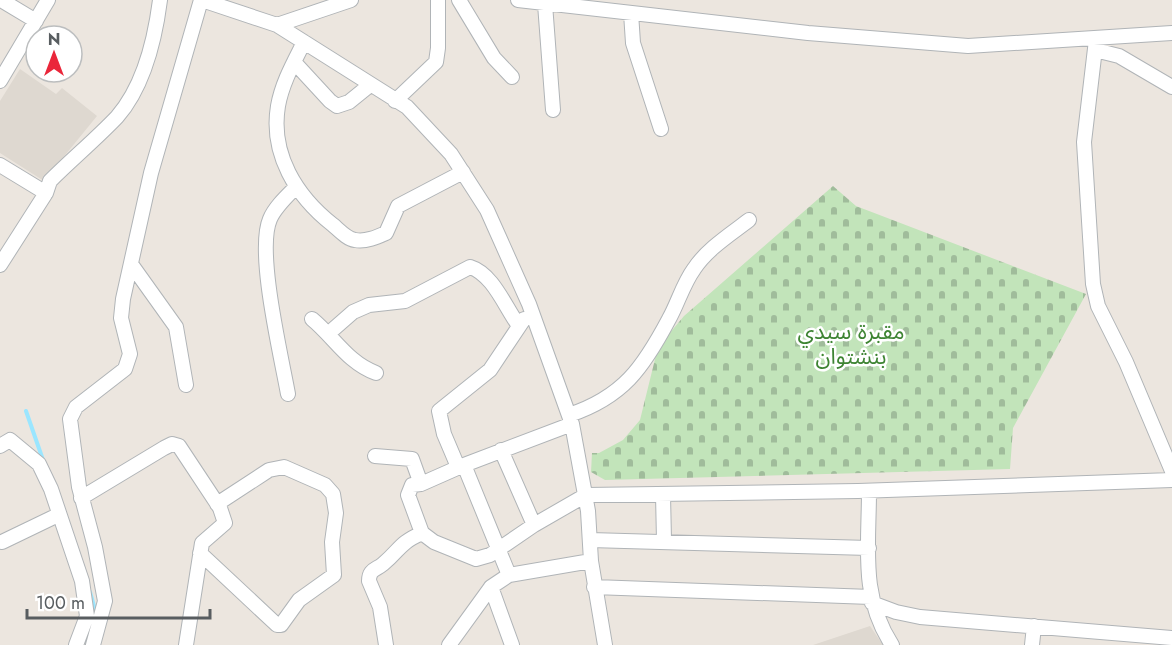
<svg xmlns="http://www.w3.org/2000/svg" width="1172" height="645" viewBox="0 0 1172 645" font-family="Jost,'Noto Sans Arabic',sans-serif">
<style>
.education{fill:#ded8d0}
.cemetery{fill:url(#cemetery-stones)}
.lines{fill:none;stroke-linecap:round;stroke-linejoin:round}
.stream{stroke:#9be6ff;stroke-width:4}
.minor-casing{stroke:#b0b4b7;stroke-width:16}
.minor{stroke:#fff;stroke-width:14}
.labels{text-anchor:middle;stroke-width:5;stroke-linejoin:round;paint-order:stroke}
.park-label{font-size:22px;fill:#3e8433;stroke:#fff}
</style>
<defs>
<pattern id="cemetery-stones" width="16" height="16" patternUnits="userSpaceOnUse" patternTransform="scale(1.5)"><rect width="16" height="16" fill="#c2e4ba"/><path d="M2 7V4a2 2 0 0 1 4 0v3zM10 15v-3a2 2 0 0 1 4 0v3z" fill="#a0bc9b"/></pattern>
</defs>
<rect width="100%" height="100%" fill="#ece6df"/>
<path class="education" d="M20,69l36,25 6,-6 35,28 -53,65 -44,-28v-52z
M870,626l13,19h-70z"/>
<path class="cemetery" d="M833,186l23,20 230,88 -73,134 -3,41 -405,11 -14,-8 1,-19h7l24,-13 17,-20 18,-73 26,-31z"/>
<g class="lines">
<path class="stream" d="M26,411l17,49
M90,592l4,14 -2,8"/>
<defs>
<path id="minor" d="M1,0l35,21
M202,0l75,25 130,82 44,47 36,56 42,94 43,120 16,87 3,50 14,84
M459,0l35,58 18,19
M518,0l290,33 160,13 204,-13
M545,4l8,106
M631,13l2,30 28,86
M277,25l74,-25
M1096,40l-12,102 9,142 5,22 28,56 46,109
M304,42c-10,20 -22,41 -26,64 -8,48 18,90 55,119 6,5 14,14 22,15 11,2 22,-3 31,-7l12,-27 65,-34
M1095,50l24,6 53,31
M294,62l36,39 7,5 12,-4 21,-17
M0,81l48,-81
M395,101l41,-39 2,-14v-48
M0,165l46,28
M131,264l45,63 10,58
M0,265l46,-72 4,-12c21,-21 46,-42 67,-64 27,-31 38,-78 43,-117
M312,319c22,18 36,44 64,54
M329,333l24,-21 16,-7 36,-4 65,-34c23,7 35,40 49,59
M288,394c-7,-39 -32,-143 -18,-175 5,-12 17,-23 26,-32
M569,415c54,-18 74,-47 100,-96 9,-16 14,-35 25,-50 13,-20 37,-35 55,-49
M0,446l10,-6 29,24 12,25 31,92 5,35 -11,29
M501,450l33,75
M375,456l37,3 9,25 -9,1 -4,10 14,38 12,9 42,17 14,-4 44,-30 52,-30 272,-4 314,-11
M464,465l45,110
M458,467l-14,-33 -5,-23 51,-41 34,-51
M421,484l43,-19 108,-41
M869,491c0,56 -9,105 23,154
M663,495l1,45
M81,498l83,-50 8,-4 7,2 41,62 5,15 -23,20 -16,102
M590,540l279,8
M2,542l56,-27
M200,553l77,72h4l18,-25 35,-25 -2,-33 4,-29 -3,-19 -8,-9 -41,-18 -15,3 -52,34
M594,587l277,10
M872,603l24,9 24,5 252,21
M93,645l12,-44 -10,-54 -16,-60 -9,-68 6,-12 49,-38 5,-15 -9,-36 2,-19 28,-126 50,-173
M386,645l-6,-38 -11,-26c0,-12 7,-11 14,-17 18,-15 15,-20 39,-31
M449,645l42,-58
M512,645l-21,-58 18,-12 82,-14
M1032,645l2,-19"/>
</defs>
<use href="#minor" class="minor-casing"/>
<use href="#minor" class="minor"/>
</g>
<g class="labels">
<g class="park-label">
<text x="851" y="339">مقبرة سيدي<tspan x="851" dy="25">بنشتوان</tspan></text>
</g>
</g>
<g transform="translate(54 54)"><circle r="28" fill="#ffffff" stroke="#bcbebf" stroke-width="1.5"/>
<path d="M0-4.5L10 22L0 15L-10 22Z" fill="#ea263a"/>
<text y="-9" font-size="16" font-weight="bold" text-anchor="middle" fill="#585d60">N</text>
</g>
<path d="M27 609v9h183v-9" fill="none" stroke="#585d60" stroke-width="3"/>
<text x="36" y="609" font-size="18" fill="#585d60" stroke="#ffffff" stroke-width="4.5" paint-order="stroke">100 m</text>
</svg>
